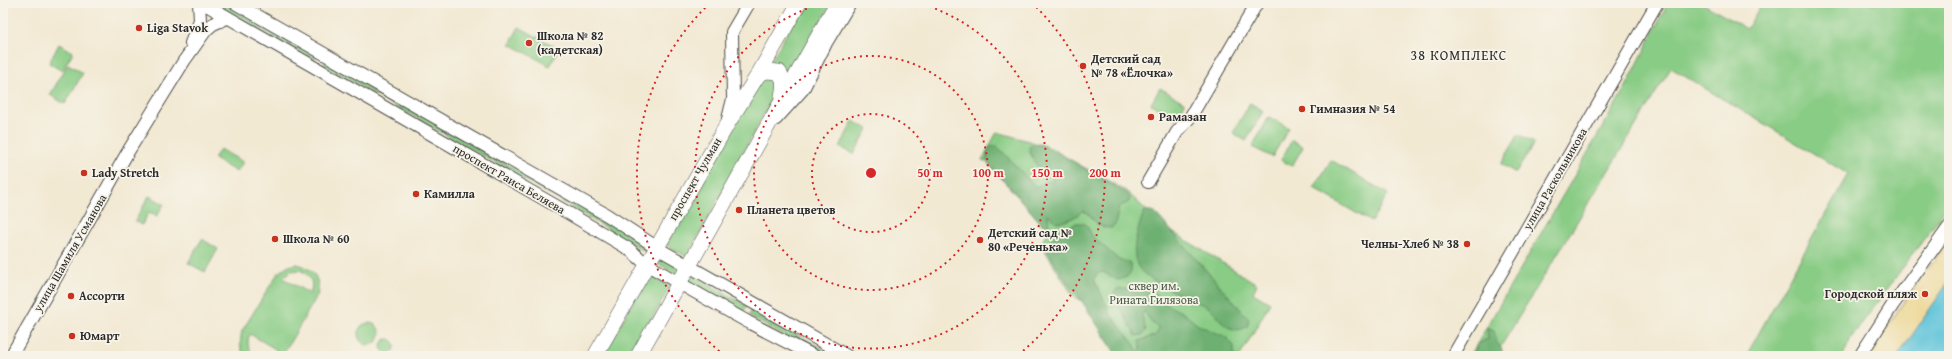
<svg xmlns="http://www.w3.org/2000/svg" width="1952" height="359" viewBox="0 0 1952 359" font-family="'Gentium Book Plus',serif">
<style>
.green{fill:#89cc85;stroke:#5a7c58;fill-rule:evenodd}
.forest{fill:#6eb072;stroke:#4c6e4e}
.sand{fill:#eeda9e;stroke:#8c8264}
.water{fill:#5dc3da;stroke:#447782}
.lines{fill:none;stroke-linecap:round;stroke-linejoin:round}
.minor-casing{stroke:#494844;stroke-width:14}
.major-casing{stroke:#494844;stroke-width:16}
.minor{stroke:#fff;stroke-width:12}
.major{stroke:#fff;stroke-width:15}
.ring{fill:none;stroke:#d62828;stroke-width:2;stroke-dasharray:2 4}
.poi-dot{fill:#c8321e;stroke:#f7f3e8;stroke-width:1.5}
.labels{text-anchor:middle;stroke-width:3.5;stroke-linejoin:round;paint-order:stroke}
.poi-label{font-size:12px;font-weight:bold;fill:#2b2b2b;stroke:#f7f3e8;text-anchor:start}
.street-label{font-size:12px;fill:#2b2b2b;stroke:#f7f3e8}
.park-label{font-size:12px;fill:#475b46;stroke:#f7f3e8}
.quarter-label{font-size:14px;letter-spacing:1px;fill:#2b2b2b;stroke:#f7f3e8}
.centre{fill:#d62828;stroke:#f7f3e8;stroke-width:2}
.ring-label{font-size:12px;text-anchor:middle;font-weight:bold;fill:#d62828;stroke:#f7f3e8;stroke-width:3.5;stroke-linejoin:round;paint-order:stroke}
</style>
<rect width="100%" height="100%" fill="#f7f3e8"/>
<filter id="ink" filterUnits="userSpaceOnUse"><feTurbulence type="fractalNoise" baseFrequency=".025" numOctaves="2"/><feDisplacementMap in="SourceGraphic" scale="8" xChannelSelector="R" yChannelSelector="G"/><feConvolveMatrix kernelMatrix="1 2 1 2 8 2 1 2 1" color-interpolation-filters="sRGB"/></filter>
<filter id="wash" filterUnits="userSpaceOnUse"><feTurbulence type="fractalNoise" baseFrequency=".012" numOctaves="4" result="noise"/><feDisplacementMap in="SourceGraphic" scale="16" xChannelSelector="R" yChannelSelector="G"/><feGaussianBlur stdDeviation="0.9" result="paint"/><feColorMatrix in="noise" values="0 0 0 0 0 0 0 0 0 0 0 0 0 0 0 0 0 1.4 0 .05"/><feComposite in="paint" operator="in"/></filter>
<g filter="url(#wash)">
<rect width="100%" height="100%" fill="#f2e9d3"/>
<path class="green" d="M213,3h13l89,52 1,3 -2,2z
M804,3h28l-43,74 -21,-11z
M1668,3h34l45,26 15,-26h187v202l-98,133 -8,18h-51l-7,-3 -3,3h-36l102,-182 -177,-106 -176,288h-25l158,-273z
M519,27l40,22 -9,17 -40,-22z
M59,44l14,8 -11,19 -13,-8z
M326,60l323,186 -3,6 -98,-59 -225,-128z
M68,64l15,9 -18,31 -15,-9z
M774,75l4,13 -91,169 -21,-12 94,-166z
M1160,88l25,15 -9,16 -25,-15z
M1250,103l13,8 -17,30 -13,-8z
M1269,117l20,11 -17,29 -20,-10z
M853,121l15,8 -14,25 -14,-7z
M997,132l49,14 80,45 37,35 94,58 -4,9 17,10 -30,53h-121l-33,-53 -13,-7 -32,-52 7,-13 -61,-69 -5,-2z
M1519,134l15,9 -18,30 -15,-9z
M1292,140l11,7 -11,19 -11,-6z
M220,149l23,13 -6,10 -23,-13z
M1331,160l57,34 -17,28 -57,-34z
M149,196l15,8 -7,12 -8,-4 -7,13 -7,-4z
M202,239l16,10 -13,23 -17,-9z
M658,255l22,13 -4,6 -21,-12z
M297,264c17,4 24,16 20,32l-35,60h-12l7,-6 -27,-16c-4,9 -2,16 6,22h-11c-6,-8 -5,-15 -3,-25l36,-58 9,-7zM300,270c11,6 14,12 10,24l-27,-16 8,-7z
M648,273l22,13 -38,70h-28z
M692,275l55,31 -4,6 -55,-31z
M751,311h4l80,45h-16l-68,-39 -2,-2z
M358 334a11 11 0 1 1 22 0a11 11 0 1 1-22 0Z
M381 346a7 7 0 1 1 14 0a7 7 0 1 1-14 0Z"/>
<path class="forest" d="M1034,144l17,4 76,46 3,3 -1,5 -10,5 -4,18 -4,3c-19,-1 -16,-12 -28,-17l-10,7 -11,4h-6l-8,-8 1,13 -3,1 -59,-66v-11l5,-5h5l38,40h3l8,-5 6,1 1,-3c-3,-3 -6,-4 -9,-6 -7,-5 -14,-18 -15,-26z
M1147,211h6l6,6 90,102 -2,8c-4,2 -10,4 -14,2 -11,-2 -16,-17 -25,-22 -17,-8 -60,-25 -69,-39 -10,-17 -1,-39 5,-56z
M1076,223h7l4,3 6,11 26,23 10,2c6,11 -1,16 -11,18l-15,-8 -5,1 -4,6 17,36 23,29 4,8 3,-3 -2,-8 17,-6 3,-7 -7,-5 -8,-12 -2,4 4,16 -4,4 -6,1 -19,-34 -3,-9 4,-5 14,2 16,-2 21,18 14,7 15,12 28,12 8,9v10h-117l-39,-61 -8,-9 -22,-34c0,-17 15,-22 28,-29z
M1487,328l7,3 2,10 5,7 3,8h-32l7,-13 9,-4z"/>
<path class="sand" d="M1949,240v41l-51,75h-29l32,-50z"/>
<path class="water" d="M1949,281v75h-51z"/>
</g>
<g filter="url(#ink)">
<g class="lines">
<defs>
<path id="minor" d="M203,3l367,211 59,35 17,15 33,19 69,39 66,34
M235,3l372,212 57,37 183,104
M191,43l9,-23 -1,-17
M728,119l5,-20 -1,-67 17,-29
M776,119l27,-30 23,-46 24,-40
M1148,182l29,-50 14,-16 66,-113
M11,356l118,-206 55,-89 22,-31 7,-6 14,-6
M1453,356l204,-353
M1860,356l32,-50 57,-79"/>
<path id="major" d="M758,75l8,-4 13,1c6,9 5,14 3,24
M595,356l133,-233 30,-48 41,-72
M638,356l199,-353"/>
</defs>
<use href="#minor" class="minor-casing"/>
<use href="#major" class="major-casing"/>
<use href="#minor" class="minor"/>
<use href="#major" class="major"/>
</g>
</g>
<g class="ring">
<circle cx="871" cy="173" r="59"/>
<circle cx="871" cy="173" r="117"/>
<path d="M918 3A176 176 0 1 1 824 3"/>
<path d="M724 355A234 234 0 0 1 710 3M1032 3A234 234 0 0 1 1018 355"/>
</g>
<g class="poi-dot">
<circle cx="139" cy="28" r="4"/>
<circle cx="529" cy="43" r="4"/>
<circle cx="1083" cy="66" r="4"/>
<circle cx="1302" cy="109" r="4"/>
<circle cx="1151" cy="117" r="4"/>
<circle cx="84" cy="173" r="4"/>
<circle cx="416" cy="194" r="4"/>
<circle cx="739" cy="210" r="4"/>
<circle cx="275" cy="239" r="4"/>
<circle cx="980" cy="240" r="4"/>
<circle cx="1467" cy="244" r="4"/>
<circle cx="1925" cy="294" r="4"/>
<circle cx="71" cy="296" r="4"/>
<circle cx="72" cy="336" r="4"/>
</g>
<g class="labels">
<g class="poi-label">
<text x="147" y="32">Liga Stavok</text>
<text x="537" y="40">Школа № 82<tspan x="537" dy="14">(кадетская)</tspan></text>
<text x="1091" y="63">Детский сад<tspan x="1091" dy="14">№ 78 «Ёлочка»</tspan></text>
<text x="1310" y="113">Гимназия № 54</text>
<text x="1159" y="121">Рамазан</text>
<text x="92" y="177">Lady Stretch</text>
<text x="424" y="198">Камилла</text>
<text x="747" y="214">Планета цветов</text>
<text x="988" y="237">Детский сад №<tspan x="988" dy="14">80 «Реченька»</tspan></text>
<text x="283" y="243">Школа № 60</text>
<text x="1459" y="248" text-anchor="end">Челны-Хлеб № 38</text>
<text x="1917" y="298" text-anchor="end">Городской пляж</text>
<text x="79" y="300">Ассорти</text>
<text x="80" y="340">Юмарт</text>
</g>
<g class="street-label">
<text transform="translate(509 179) rotate(30)" y="4">проспект Раиса Беляева</text>
<text transform="translate(695 179) rotate(-60)" y="4">проспект Чулман</text>
<text transform="translate(1555 179) rotate(-60)" y="4">улица Раскольникова</text>
<text transform="translate(70 253) rotate(-60)" y="4">улица Шамиля Усманова</text>
</g>
<g class="park-label">
<text x="1154" y="290">сквер им.<tspan x="1154" dy="14">Рината Гилязова</tspan></text>
</g>
<g class="quarter-label">
<text x="1459" y="60">38 КОМПЛЕКС</text>
</g>
</g>
<circle cx="871" cy="173" r="6" class="centre"/>
<g class="ring-label">
<text x="930" y="177">50 m</text>
<text x="988" y="177">100 m</text>
<text x="1047" y="177">150 m</text>
<text x="1105" y="177">200 m</text>
</g>
<rect width="1952" height="359" fill="none" stroke="#f7f3e8" stroke-width="16"/>
</svg>
